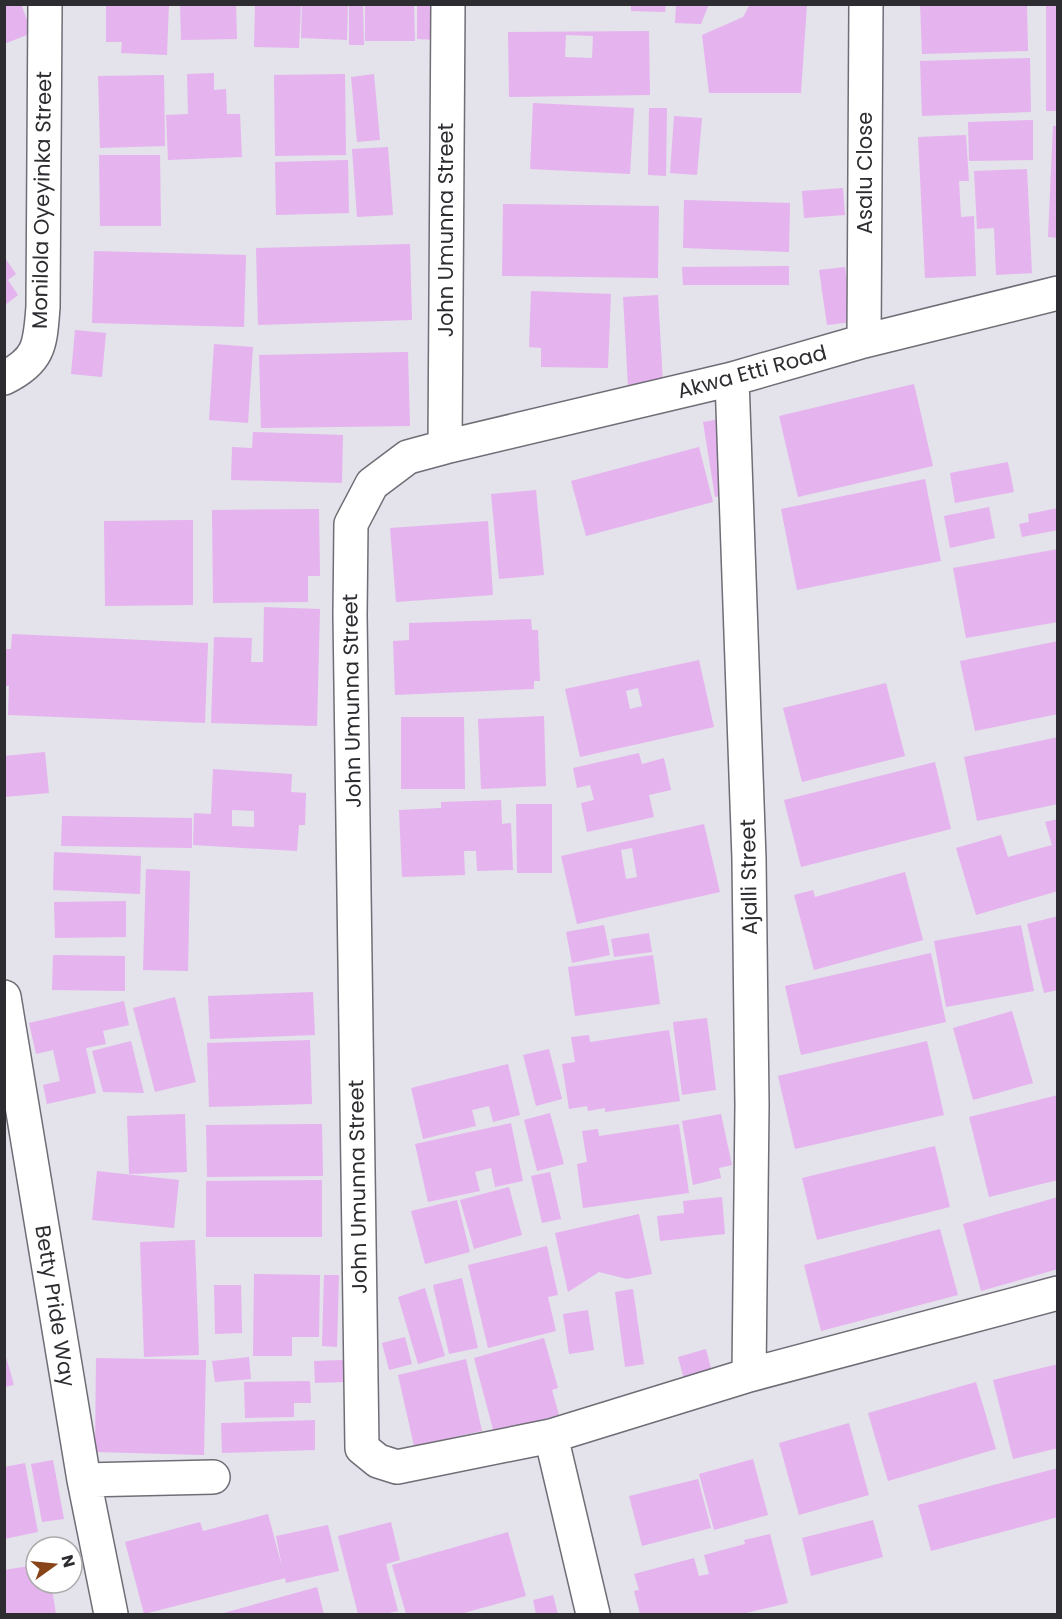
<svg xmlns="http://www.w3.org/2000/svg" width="1062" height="1619" viewBox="0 0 1062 1619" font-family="Poppins,sans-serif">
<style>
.building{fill:#e5b3ee;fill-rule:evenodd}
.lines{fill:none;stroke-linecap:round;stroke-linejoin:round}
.minor-casing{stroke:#6f6d75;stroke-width:36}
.minor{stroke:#fff;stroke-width:33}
.labels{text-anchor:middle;stroke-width:4.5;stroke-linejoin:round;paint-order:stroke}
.street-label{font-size:21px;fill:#2d2c30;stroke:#fff}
</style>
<rect width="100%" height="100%" fill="#e4e2eb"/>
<path class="building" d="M4,4h17l11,29 -28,11z
M106,4h63l-2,51 -46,-2 1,-11h-16z
M180,4h56l1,35 -56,1z
M255,4h46l-2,44 -45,-1z
M302,4h46l-1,36 -46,-2z
M349,4h14l1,41h-15z
M365,4h49l1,37h-50z
M417,4h21v36l-21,-1z
M631,4h35l-1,8 -34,-1z
M676,4h33l-8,20 -26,-1z
M750,4h57l-6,89h-92l-7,-58 41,-18z
M920,4h107l1,47 -106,3z
M1046,4h12v107h-12z
M649,31l1,64 -141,2 -1,-65zM566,35l27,1 -1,22 -27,-1z
M1030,58l1,54 -109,4 -2,-55z
M214,73v17l12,-1 1,25h13l2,43 -74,3 -2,-45 22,-1 -1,-40z
M345,74l1,81 -71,1 -1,-81z
M374,74l6,66 -23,2 -6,-65z
M164,75l1,71 -65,2 -2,-72z
M533,103l101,5 -4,66 -100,-5z
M649,108h18l-1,68 -18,-1z
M674,116l28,2 -5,57 -27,-2z
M1033,120v40l-64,1 -1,-39z
M1053,126h5v112l-10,-1z
M966,135l3,46h-10l2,36 13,-1 2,60 -51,2 -7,-141z
M388,147l5,68 -36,2 -5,-68z
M99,155h61l1,71h-61z
M348,160l1,53 -73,2 -1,-53z
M1027,169l5,104 -36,2 -2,-47 -17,1 -3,-58z
M843,188l2,27 -41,3 -2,-27z
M684,200l106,3 -1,49 -106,-4z
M503,204l156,2 -1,72 -156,-2z
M410,244l2,76 -154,5 -2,-77z
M94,251l152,4 -2,72 -152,-4z
M5,258l11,16 -8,6 10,15 -13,10z
M789,266v19h-106l-1,-18z
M845,267l7,55 -25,3 -8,-55z
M531,291l80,3 -3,74 -67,-1v-19l-12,-1z
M658,295l5,89 -35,2 -5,-89z
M75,330l31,3 -4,44 -31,-3z
M214,344l39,3 -5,76 -39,-3z
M408,352l2,74 -149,2 -2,-73z
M914,384l19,82 -135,31 -19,-81z
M720,419l12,75 -17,3 -12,-75z
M253,432l90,3 -1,48 -111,-3 1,-33 20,1z
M699,447l14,55 -127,34 -15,-55z
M1008,462l6,30 -59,11 -5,-30z
M925,479l16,82 -144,29 -16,-81z
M536,490l8,85 -45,4 -8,-85z
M989,507l6,31 -45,10 -6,-32z
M1058,508v22l-36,7 -3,-13 10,-2 -1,-8z
M319,509l1,67h-12v26l-95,1 -1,-93z
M193,520v85l-88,1 -1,-85z
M488,521l5,74 -97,7 -6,-74z
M1058,549v73l-92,16 -13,-70z
M264,607l56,2 -3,117 -106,-3 3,-86 38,1 -1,24h12z
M531,619l1,11h6l2,51h-6v8l-139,6 -2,-54 16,-1v-17z
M12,634l196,9 -3,80 -197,-8 1,-29h-5v-37h7z
M1058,641v73l-83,17 -15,-70z
M699,660l15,67 -134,30 -15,-68zM638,688l4,18 -12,3 -4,-18z
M886,683l19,73 -103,26 -19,-74z
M544,716l2,70 -65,3 -3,-70z
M401,717h63l1,72h-64z
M1058,737v67l-81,17 -13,-64z
M45,752l4,41 -45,4v-41z
M639,753l3,11 22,-6 7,32 -22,5 5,22 -67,15 -6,-29 13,-3 -4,-15 -13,3 -4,-20z
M935,762l16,67 -150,38 -17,-67z
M213,769l79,5 -1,18 15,1 -1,32h-6l-2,26 -104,-6 1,-32 17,1zM232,810l22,1v16l-22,-1z
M501,800l1,24 9,-1 2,47 -36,1 -1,-20h-12l1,24 -63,2 -3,-67 42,-2v-6z
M516,804h36v69h-35z
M62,816l130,2v30l-131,-2z
M1058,819v72l-82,24 -20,-67 45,-13 7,22 44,-12 -7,-23z
M704,824l16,68 -143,32 -16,-68zM632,848l5,29 -11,2 -5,-29z
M54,852l87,4 -1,38 -87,-4z
M146,869l44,2 -2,100 -45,-1z
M905,872l18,68 -109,30 -20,-75 19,-5 2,7z
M126,901v36l-71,1 -1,-36z
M1058,916v74l-14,3 -17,-69z
M604,925l6,30 -38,8 -6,-31z
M1021,925l13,66 -88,16 -12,-66z
M649,933l3,19 -38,5 -3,-18z
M931,953l15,69 -145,33 -16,-69z
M53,955l72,1v35l-73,-1z
M653,955l7,49 -85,12 -7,-49z
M313,992l2,43 -105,4 -2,-43z
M175,997l21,85 -41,10 -22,-84z
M124,1001l5,24 -26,6 3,13 -20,4 10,45 -49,11 -4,-19 17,-4 -7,-31 -17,4 -7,-31z
M1012,1011l21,72 -60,17 -20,-72z
M707,1018l9,72 -34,5 -9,-73z
M669,1030l11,71 -75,11v-4l-17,3 -1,-5 -18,3 -7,-45 13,-2 -4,-25 18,-2 1,7z
M310,1040l2,64 -103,3 -2,-64z
M131,1041l13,52 -41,-1 -11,-41z
M927,1041l17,74 -149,34 -17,-73z
M549,1049l13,50 -26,7 -13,-51z
M508,1064l12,51 -27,7 -4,-16 -17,4 4,16 -53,13 -12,-51z
M1058,1095v85l-69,17 -20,-80z
M550,1113l14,51 -27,7 -13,-51z
M185,1114l2,58 -58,2 -2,-58z
M721,1114l11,51 -13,3 2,10 -28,7 -11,-64z
M511,1123l12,58 -28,6 -4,-19 -16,4 5,19 -52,11 -13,-58z
M322,1124l1,52 -116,1 -1,-52z
M679,1124l10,69 -106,15 -6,-44 10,-2 -5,-31 16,-2 1,7z
M935,1146l15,61 -133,33 -15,-62z
M97,1171l82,9 -5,48 -82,-8z
M550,1172l11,47 -19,4 -11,-47z
M322,1180v57h-116v-56z
M509,1187l13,48 -48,14 -14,-49z
M722,1197l3,37 -65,7 -3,-25 27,-3 -1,-12z
M1058,1197v72l-77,22 -18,-67z
M457,1200l13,52 -45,12 -14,-53z
M639,1214l13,60 -25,5 -28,-7 -31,20 -13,-59z
M940,1229l18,66 -137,36 -17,-66z
M195,1240l4,115 -55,2 -4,-115z
M547,1246l11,49 -10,2 8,34 -68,17 -20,-83z
M254,1274l66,1 -1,62h-27v19h-39z
M324,1275h15l-2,72 -15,-1z
M462,1278l16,70 -29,6 -16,-69z
M214,1285h27l1,48 -27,1z
M425,1288l20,68 -27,8 -20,-67z
M633,1289l11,75 -19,3 -10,-75z
M588,1310l6,40 -25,4 -6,-40z
M405,1337l7,27 -23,6 -7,-27z
M544,1338l14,50 -6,2 7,25 -65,18 -20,-75z
M706,1349l7,27 -28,7 -7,-26z
M4,1350l10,35 -10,2z
M249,1357l2,22 -36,3 -3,-21z
M96,1358l110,2 -2,95 -109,-3z
M466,1359l16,72 -68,15 -16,-71z
M344,1360l1,22 -30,1 -1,-22z
M1058,1364v84l-45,11 -20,-79z
M310,1381l1,22h-17v14l-49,1 -1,-36z
M976,1382l20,67 -108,32 -20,-68z
M315,1420v30l-93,3 -1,-30z
M849,1423l20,72 -70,20 -20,-72z
M753,1459l15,56 -54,15 -15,-56z
M53,1460l11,59 -22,3 -11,-58z
M25,1463l13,69 -34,7v-72z
M1058,1468v49l-127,34 -13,-46z
M698,1479l13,49 -69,18 -13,-50z
M268,1514l14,53 -6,-31 52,-11 11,46 -53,12 -1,-5 -141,36 -19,-72 75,-20 3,9z
M873,1520l10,37 -72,19 -9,-38z
M391,1522l9,38 -14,4 12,47 -13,3h-27l-20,-78z
M508,1532l18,64 -66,18h-54l-14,-49z
M770,1534l18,69 -46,11h-102l-6,-23 5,-1 -5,-16 60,-16 5,18 10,-2 -5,-19 41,-11 -1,-4z
M36,1565v18h15l5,31h-52v-44z
M317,1587l7,27h-104z
M553,1595l5,19h-22l-3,-14z"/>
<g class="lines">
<defs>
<path id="minor" d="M448,4l-3,443 -37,10 -36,27 -21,40 -1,91 12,833 16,13 19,6 154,-31 42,178
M864,341l2,-337
M4,378c37,-18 36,-35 39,-71l2,-303
M732,379l17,480 3,246 -3,270
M445,447l287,-68 132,-38 194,-48
M4,997l80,483 27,134
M551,1436l198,-61 309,-82
M84,1480l129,-3"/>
</defs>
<use href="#minor" class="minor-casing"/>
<use href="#minor" class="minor"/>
</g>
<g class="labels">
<g class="street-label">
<text transform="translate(865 173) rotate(-90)" y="7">Asalu Close</text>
<text transform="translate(42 200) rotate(-89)" y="7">Monilola Oyeyinka Street</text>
<text transform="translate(446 230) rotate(-90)" y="7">John Umunna Street</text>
<text transform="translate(752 372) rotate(-15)" y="7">Akwa Etti Road</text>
<text transform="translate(352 701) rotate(-91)" y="7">John Umunna Street</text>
<text transform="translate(749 877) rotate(-91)" y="7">Ajalli Street</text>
<text transform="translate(358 1187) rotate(-91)" y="7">John Umunna Street</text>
<text transform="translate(55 1306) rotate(81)" y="7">Betty Pride Way</text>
</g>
</g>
<rect width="1062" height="1619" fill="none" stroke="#2d2c30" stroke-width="12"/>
<g transform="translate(54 1565) rotate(75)"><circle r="28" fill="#ffffff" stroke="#ababac" stroke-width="1.5"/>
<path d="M0-4.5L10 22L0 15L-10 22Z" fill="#884418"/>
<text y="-9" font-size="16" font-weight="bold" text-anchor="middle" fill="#2d2c30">N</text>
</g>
</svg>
